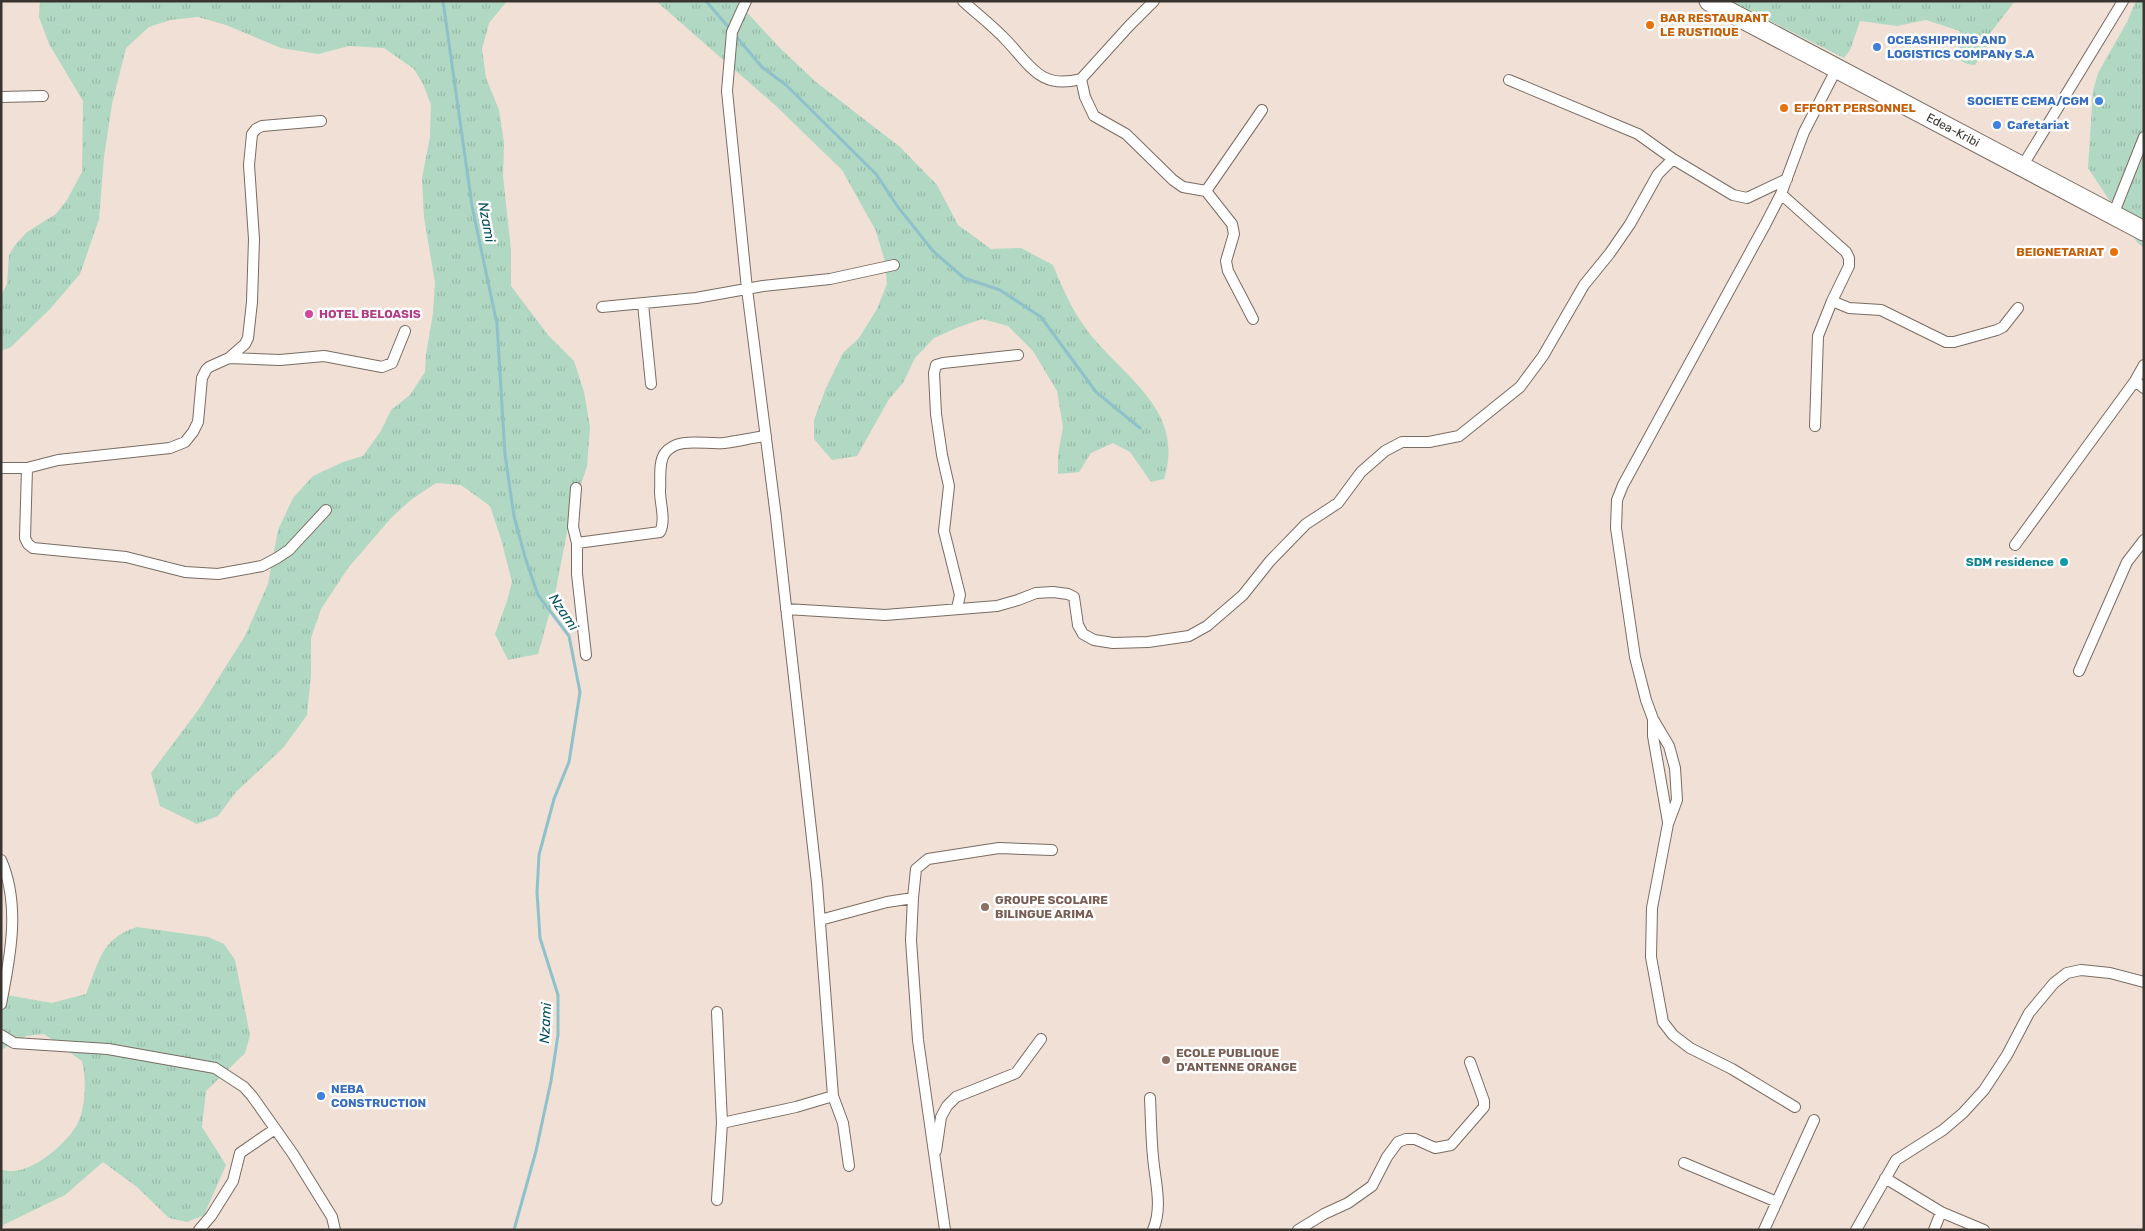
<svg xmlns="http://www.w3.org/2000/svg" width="2145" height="1231" viewBox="0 0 2145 1231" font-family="Rubik,sans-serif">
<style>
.grass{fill:url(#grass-tufts)}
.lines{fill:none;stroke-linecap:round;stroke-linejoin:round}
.stream{stroke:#8fc1cb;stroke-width:3}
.street-casing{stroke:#7a6c62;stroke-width:12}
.highway-casing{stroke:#7a6c62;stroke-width:21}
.street{stroke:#fff;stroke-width:10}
.highway{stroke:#fff;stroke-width:19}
.food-dot{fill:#e8710a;stroke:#fff;stroke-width:2}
.shop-dot{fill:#3f7fe0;stroke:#fff;stroke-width:2}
.hotel-dot{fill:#d1479c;stroke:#fff;stroke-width:2}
.culture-dot{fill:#0f9aa8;stroke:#fff;stroke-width:2}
.education-dot{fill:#8d6e63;stroke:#fff;stroke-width:2}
.labels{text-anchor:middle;stroke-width:5;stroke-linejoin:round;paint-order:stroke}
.food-label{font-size:12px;font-weight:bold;fill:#c56008;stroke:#fff;text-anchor:start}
.shop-label{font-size:12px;font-weight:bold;fill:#366cbe;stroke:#fff;text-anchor:start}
.street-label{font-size:12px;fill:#3a3430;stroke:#fff}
.hotel-label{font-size:12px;font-weight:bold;fill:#b23c85;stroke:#fff;text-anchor:start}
.culture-label{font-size:12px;font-weight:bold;fill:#0d838f;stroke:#fff;text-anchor:end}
.education-label{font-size:12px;font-weight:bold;fill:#785e54;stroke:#fff;text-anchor:start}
.water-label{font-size:14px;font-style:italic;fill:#07515c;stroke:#fff}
</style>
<defs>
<pattern id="grass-tufts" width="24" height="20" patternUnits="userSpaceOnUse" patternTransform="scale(1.25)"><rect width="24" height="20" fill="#b0d8c3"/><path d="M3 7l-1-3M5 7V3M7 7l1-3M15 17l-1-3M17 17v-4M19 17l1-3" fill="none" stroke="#98baa8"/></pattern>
</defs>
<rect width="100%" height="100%" fill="#f0e0d5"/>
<path class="grass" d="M40,1h467l-18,22 -7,26 4,29 13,32 5,33 -1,33 8,74v36l37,49 26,26 10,31 6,35 -3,39 -18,56 -14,72 -17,60 -30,6 -13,-26 12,-33 5,-19 -11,-43 -11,-33 -29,-21 -25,-2 -24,16 -21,19 -43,50 -27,41 -10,29v37l-4,40 -24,33 -47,44 -18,24 -21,8 -37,-18 -9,-33 48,-64 46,-73 23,-52 10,-54 15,-32 20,-22 30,-14 20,-6 18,-25 10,-21 19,-15 15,-23 1,-17 7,-42 2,-30 -11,-66 -2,-39 8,-41 1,-32 -8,-21 -9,-15 -30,-21 -35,-2 -31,8 -37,-6 -55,-23 -28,-8 -28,3 -21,7 -23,21 -14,56 -8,53 -5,62 -19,55 -30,35 -39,38 -10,4v-55l6,-12 2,-29 6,-10 12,-13 29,-18 11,-14 15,-28 1,-71 -34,-57 -10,-27z
M656,1h80l45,48 35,33 84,65 37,38 21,40 33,24 30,-1 32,17c10,24 18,43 33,64 37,49 100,80 78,150l-13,3 -21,-30 -17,-9 -22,10 -12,19 -21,2v-20l5,-27 -6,-36 -24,-40 -25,-25 -26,-7 -23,8 -25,11 -19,20 -12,25 -14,16 -32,57 -25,4 -18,-21v-19l12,-32 17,-35 16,-15 18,-29 10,-25 -2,-22 -9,-31 -34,-61 -67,-65z
M1730,1h285l-24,31 -6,18 -10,15c-24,-2 -18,-17 -15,-34l-34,-11 -29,6 -37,-5 -10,29 -6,8z
M2136,1h8v247l-7,-6 -49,-74 5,-77 5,-18 29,-51z
M137,927l71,10 16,7 11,16 15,75 -5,18 -39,38 -4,36 24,38 -22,50 -17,7 -18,-4 -32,-31 -34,-25 -38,33 -64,31v-57c25,12 72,-29 79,-51 6,-18 6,-39 2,-57l-38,-27 -18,2 -25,14v-56l51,9 34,-9c14,-33 14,-55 51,-67z"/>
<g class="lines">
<path class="stream" d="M443,1l29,205 25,118 8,131 9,61 11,41 13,38 31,41 11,56 -11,70 -15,37 -15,56 -2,37 3,46 18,57v40l-7,46 -15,70 -22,79
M706,1l24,28
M734,34l28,33 24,18 90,89 22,33 35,44 31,27 36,12 41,27 55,75 44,36"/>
<defs>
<path id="street" d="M746,1l-14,31 -5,59 20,198 29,228 41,366 16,213 10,27 6,43
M963,1c14,13 30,25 43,39 24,25 34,50 75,39
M1154,1l-25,25 -48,53 4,18 9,19 32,18 47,46 10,7 23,4 26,33 2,10 -8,27 2,10 25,48
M1509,80l129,54 35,25
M1,97l42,-1
M2023,165l100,-164
M1206,191l56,-81
M1781,194l65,58 3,6v8l-17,35 -14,35 -3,90
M2113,215l31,-78
M1832,301l17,7 32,2 65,32h8l43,-12 6,-3 15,-19
M643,304l8,80
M602,307l94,-9 67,-12 67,-7 64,-14
M229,358l51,2 44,-4 58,11 10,-4 13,-32
M2135,381l9,7
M1,468h26l31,-8 112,-12 15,-6 8,-10 5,-10 4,-44 4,-8 3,-3 20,-9 16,-14 3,-6 4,-36 2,-63 -5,-74 3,-31 4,-5 6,-3 59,-5
M27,468l-2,70 3,6 5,4 93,9 59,15 33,2 44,-8 15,-8 12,-8 37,-40
M576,488l-3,39 4,16v31l9,81
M577,543l83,-11c6,-12 0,-28 0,-41 1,-11 -2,-29 5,-38 13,-17 41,-8 59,-10 14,-2 28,-5 42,-7
M2015,545l120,-164 9,-16
M957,608l3,-13 -16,-64 5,-45 -7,-31 -6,-41 -2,-41 2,-8 7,-2 75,-8
M786,609l99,6 112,-9 21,-6 18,-7 17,-1 15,2 6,3 4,28 5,9 11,6 19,3 35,-1 41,-6 18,-10 36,-31 27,-34 36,-37 32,-21 23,-31 24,-21 17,-9h27l30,-6 61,-49 23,-31 41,-71 26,-32 20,-29 28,-50 15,-15 60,36 14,3 40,-19
M2079,671l48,-109 17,-22
M1653,720v16l15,86
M1,860c20,45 9,98 0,144
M913,898l3,-29 12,-10 71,-11 53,2
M820,920l67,-18 26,-4 -2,42 7,100 27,190
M717,1012l5,111 74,-16 37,-11
M1,1035l13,8 94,6 107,19 29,19 8,9 41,58 39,63 3,13
M1150,1098c1,20 1,39 3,59 2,24 10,50 0,73
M1795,1107l-63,-38 -42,-21 -17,-13 -10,-13 -12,-65 1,-49 16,-84 9,-24 -2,-32 -6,-22 -16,-27 -7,-19 -11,-43 -19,-129 1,-28 6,-15 142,-260 16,-31 23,-62 33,-64
M936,1151l5,-34 6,-11 9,-9 60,-24 25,-34
M1684,1163l93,39
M1885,1178l56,34 43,18
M717,1200l5,-77
M199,1230l12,-14 22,-35 7,-28 35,-24
M1298,1230l26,-16 24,-11 24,-17 15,-29 11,-15 8,-3h9l20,9 16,-3 33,-38v-6l-14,-39
M1764,1230l50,-110
M1856,1230l40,-70 47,-30 20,-17 21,-23 23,-35 22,-42 25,-30 13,-10 14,-3 29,3 34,9
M1934,1230l7,-18"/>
<g id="highway">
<path id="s1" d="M1709,1l435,230"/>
</g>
</defs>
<use href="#street" class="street-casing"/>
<use href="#highway" class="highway-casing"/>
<use href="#street" class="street"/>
<use href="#highway" class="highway"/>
</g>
<g class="food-dot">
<circle cx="1650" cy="25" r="5"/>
<circle cx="1784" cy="108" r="5"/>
<circle cx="2114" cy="252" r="5"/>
</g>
<g class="shop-dot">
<circle cx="1877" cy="47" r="5"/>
<circle cx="2099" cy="101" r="5"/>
<circle cx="1997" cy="125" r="5"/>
<circle cx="321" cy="1096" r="5"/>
</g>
<circle class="hotel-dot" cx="309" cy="314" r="5"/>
<circle class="culture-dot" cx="2064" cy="562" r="5"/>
<g class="education-dot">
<circle cx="985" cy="907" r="5"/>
<circle cx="1166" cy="1060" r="5"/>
</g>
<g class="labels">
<g class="food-label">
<text x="1660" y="22">BAR RESTAURANT<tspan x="1660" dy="14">LE RUSTIQUE</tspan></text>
<text x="1794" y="112">EFFORT PERSONNEL</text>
<text x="2104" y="256" text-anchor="end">BEIGNETARIAT</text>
</g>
<g class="shop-label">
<text x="1887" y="44">OCEASHIPPING AND<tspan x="1887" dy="14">LOGISTICS COMPANy S.A</tspan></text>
<text x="2089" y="105" text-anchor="end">SOCIETE CEMA/CGM</text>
<text x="2007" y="129">Cafetariat</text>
<text x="331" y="1093">NEBA<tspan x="331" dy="14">CONSTRUCTION</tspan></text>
</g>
<g class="street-label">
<text dy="4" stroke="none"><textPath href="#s1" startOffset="276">Edea-Kribi</textPath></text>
</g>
<g class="hotel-label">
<text x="319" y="318">HOTEL BELOASIS</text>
</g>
<g class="culture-label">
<text x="2054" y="566">SDM residence</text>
</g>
<g class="education-label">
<text x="995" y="904">GROUPE SCOLAIRE<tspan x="995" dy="14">BILINGUE ARIMA</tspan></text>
<text x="1176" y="1057">ECOLE PUBLIQUE<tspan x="1176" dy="14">D'ANTENNE ORANGE</tspan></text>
</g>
<g class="water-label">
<text transform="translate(487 222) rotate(79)" y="5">Nzami</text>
<text transform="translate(564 612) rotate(56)" y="5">Nzami</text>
<text transform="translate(545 1023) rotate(-87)" y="5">Nzami</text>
</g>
</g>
<rect width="2145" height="1231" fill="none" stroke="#3a3430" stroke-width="5"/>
</svg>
